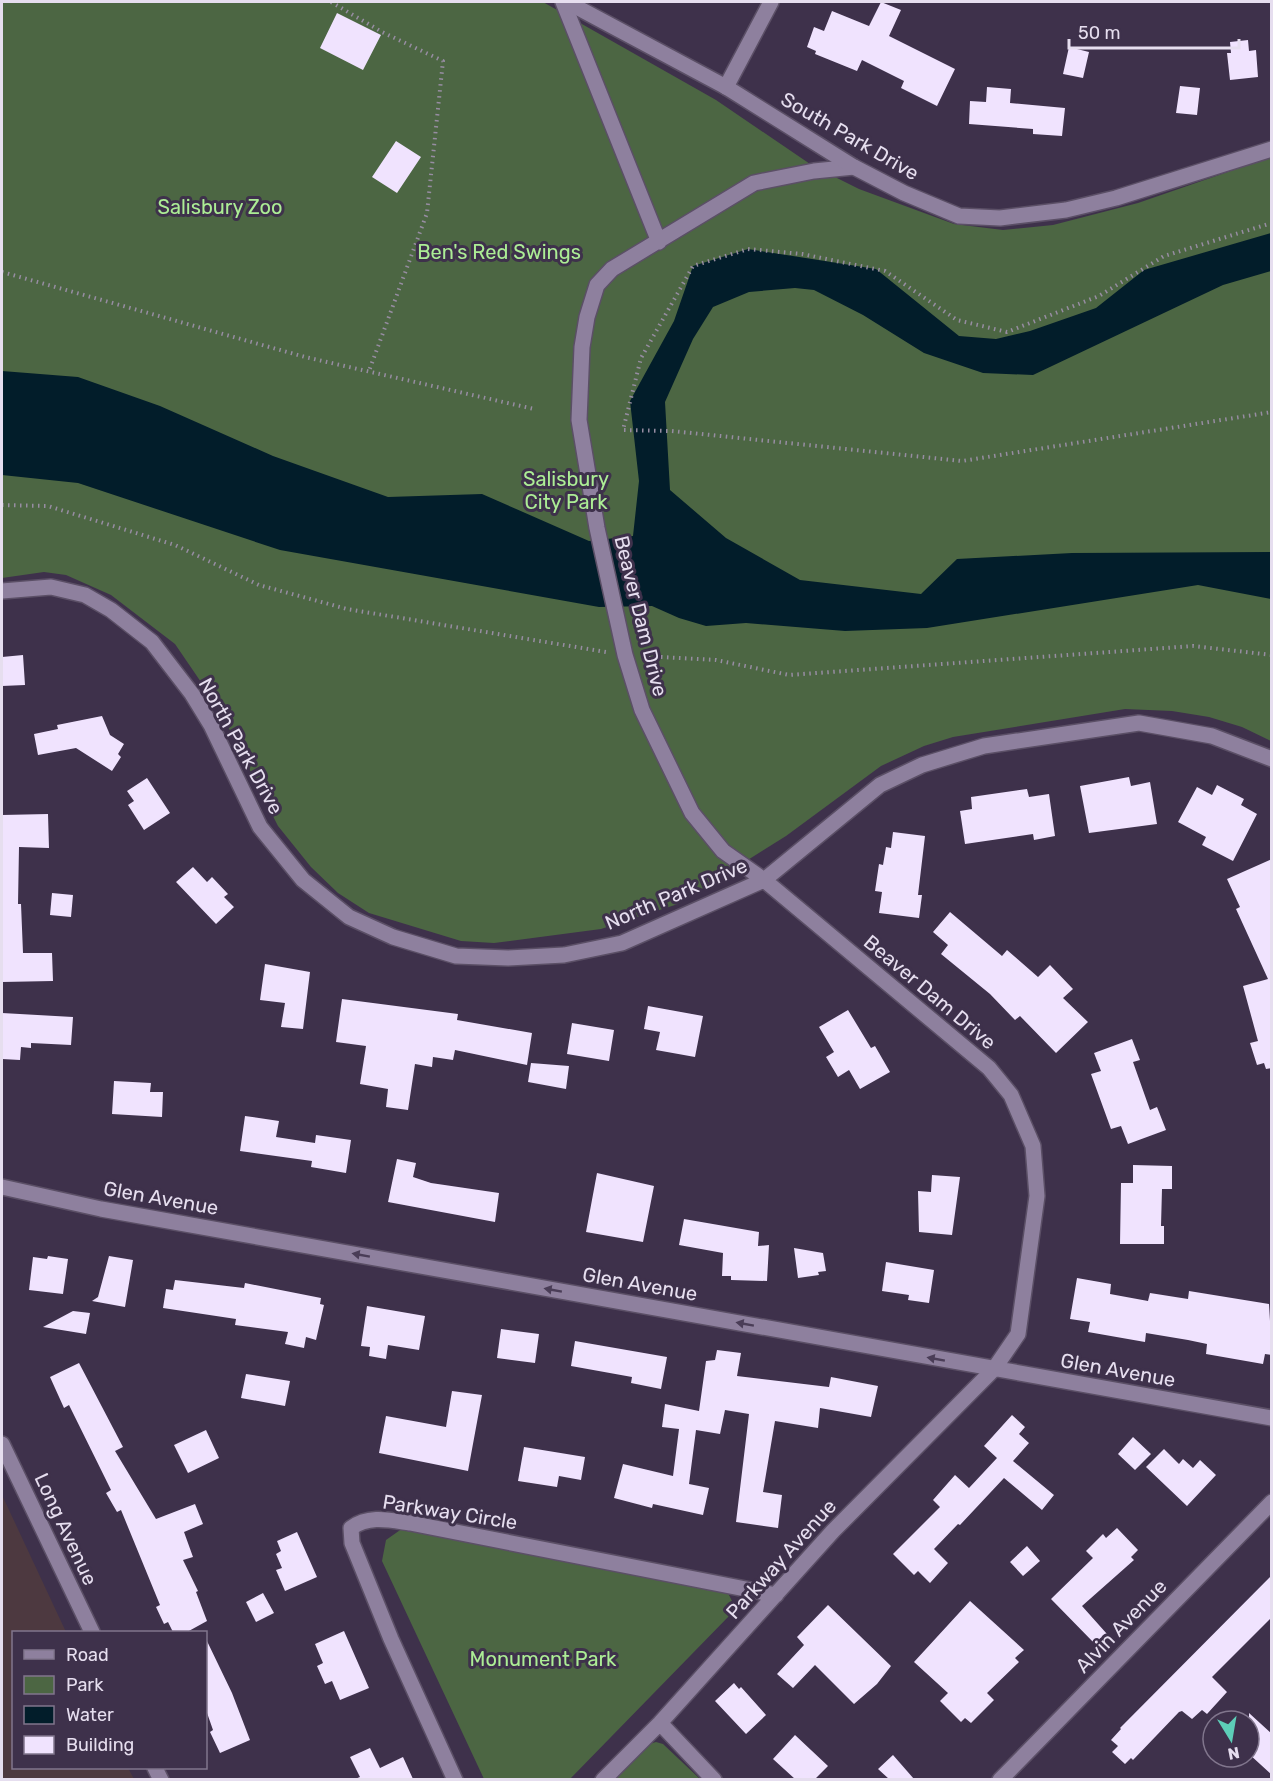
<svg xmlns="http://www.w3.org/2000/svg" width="1273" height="1781" viewBox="0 0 1273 1781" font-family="Rubik,sans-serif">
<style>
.education{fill:#4d3940}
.green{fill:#4c6643}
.water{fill:#021d2a}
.building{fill:#f0e3fe}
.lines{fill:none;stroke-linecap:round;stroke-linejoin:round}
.street-casing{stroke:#5b4f66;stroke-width:18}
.secondary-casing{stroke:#5b4f66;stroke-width:18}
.path{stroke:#978da2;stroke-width:4;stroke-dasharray:1.5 4.5;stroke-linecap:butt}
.street{stroke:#8e809e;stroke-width:15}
.secondary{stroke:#8e809e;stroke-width:15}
.oneway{fill:#4a3d57}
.labels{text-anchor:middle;stroke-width:6;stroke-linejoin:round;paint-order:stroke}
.street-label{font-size:20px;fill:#e6deef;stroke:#3e314b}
.park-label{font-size:20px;fill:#aced95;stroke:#3e314b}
</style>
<rect width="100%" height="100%" fill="#3e314b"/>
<path class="education" d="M2,1495l64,137h-52v136h114l6,11h-132z"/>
<path class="green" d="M2,2h541l173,98 97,66 46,23 95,35 49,6 50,-5 85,-22 133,-46v584l-29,-14 -33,-10 -37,-6 -47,-2 -172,28 -29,9 -43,20 -95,70 -108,68 -77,25 -107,14 -33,-2 -92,-28 -31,-20 -27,-26 -33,-41 -60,-119 -43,-63 -64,-49 -45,-20 -22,-3 -42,6z
M403,1528l323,61 7,14 -3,12 -160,164h-86l-102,-218 4,-21z
M656,1742l7,2 37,35 -90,1 36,-35z"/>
<path class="water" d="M1271,233v38l-48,14 -190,90 -50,-2 -59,-20 -61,-38 -49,-25 -19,-2 -46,4 -36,15 -20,32 -28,63 5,88 56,48 74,42 121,14 36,-35 115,-6 199,-1v47l-73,-14 -271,43 -82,3 -99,-8 -40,3 -27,-8 -27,-12 -53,1 -319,-57 -202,-67 -76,-8v-104l76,6 82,29 113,50 115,41 94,-3 107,47 44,-5 6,-55 -9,-80 44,-80 19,-55 55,-17 128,20 83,67 37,3 34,-8 66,-23 48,-38z"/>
<path class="building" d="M881,2l20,8 -12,26 66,33 -18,37 -36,-18 3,-7 -42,-21 -5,11 -42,-17 1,-3 -9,-4 7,-20 10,4 8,-20 37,15z
M337,13l44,22 -18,35 -43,-22z
M1248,40l1,11 7,-1 2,27 -28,3 -3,-27h4l-1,-11z
M1069,47l20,5 -6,26 -20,-4z
M1180,86l20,2 -3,27 -21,-2z
M987,87l24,2 -1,14 55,5 -3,28 -29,-2v-5l-64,-5 1,-23 16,1z
M396,141l25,16 -24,36 -25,-16z
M23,655l2,30 -23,1v-29z
M102,716l8,19 14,9 -6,10 3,3 -9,14 -36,-23 -38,7 -4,-21 24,-5 -1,-4z
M1129,777l2,9 19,-4 7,42 -68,9 -9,-47z
M147,778l23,35 -26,17 -16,-25 6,-4 -7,-10z
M1217,785l27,14 -3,6 16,9 -24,47 -31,-16 4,-8 -28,-15 19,-35 15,8z
M1027,789l2,8 20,-3 6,42 -21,4 -1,-6 -68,10 -5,-33 12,-2 -1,-12z
M48,814l1,34 -30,-1 -1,57h3l2,49h29l1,28 -51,1v-167z
M893,832l32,4 -7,59h4l-3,23 -40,-5 3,-21 -7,-1 4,-27 4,1 3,-18 5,1z
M1272,859v209l-6,1 -2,-6 -7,2 -7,-22 8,-2 -15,-55 25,-7 -32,-70 4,-2 -13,-28z
M193,867l14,15 5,-5 16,17 -4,3 10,10 -18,17 -40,-42z
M52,893l21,2 -2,22 -21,-2z
M950,912l52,44 5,-6 31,27 12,-12 23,24 -10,9 25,24 -32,31 -36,-37 -5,4 -25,-26 -49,-40 7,-9 -15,-13z
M265,964l45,8 -7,57 -22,-2 4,-24 -25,-3z
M342,999l116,15 -1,6 75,13 -5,32 -72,-15 -2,10 -20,-3 -1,10 -17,-3 -7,46 -22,-3 2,-18 -28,-5 6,-38 -30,-4z
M648,1006l55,10 -8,41 -39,-7 4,-18 -16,-3z
M848,1010l23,38 4,-2 15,26 -30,17 -11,-19 -11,7 -12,-20 8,-5 -15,-25z
M2,1013l71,4 -2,28 -40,-2v5l-10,-1 -1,13 -18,-1z
M572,1023l42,7 -5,31 -42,-7z
M1132,1039l8,21 -7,2 17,48 7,-3 9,23 -38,14 -7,-18 -10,3 -20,-55 10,-3 -7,-18z
M531,1063l38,3 -3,23 -38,-7z
M114,1081l37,2 -1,9h13l-1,25 -50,-3z
M245,1116l34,5 -3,16 39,6 1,-8 35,5 -5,33 -35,-6 1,-6 -72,-10z
M397,1159l19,4 -3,14 18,6 68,10 -4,29 -107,-20z
M1133,1165l39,1v23h-10l-1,37h3v18h-44l1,-61h12z
M597,1173l57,13 -11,56 -57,-10z
M932,1175l28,2 -8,58 -33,-3 -1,-41 13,1z
M684,1219l75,13 -1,14 11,-1 -2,36 -36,-1v-4h-9l1,-23 -44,-8z
M794,1248l29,5 3,18 -8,1 1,3 -21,3z
M48,1256l20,3 -5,35 -34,-4 4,-33 14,2z
M109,1256l24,4 -8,47 -33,-6 6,-4z
M886,1262l48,8 -5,33 -21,-3 1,-5 -27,-4z
M1077,1278l34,6 -1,10 38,7 2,-8 38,6 1,-8 80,13 3,51 -7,-1 -2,10 -57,-10 1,-10 -19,-4 -42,-7 -1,9 -57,-10 2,-10 -20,-3z
M175,1280l69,8 1,-5 76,15 -1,6 4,1 -8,35 -10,-3 -2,11 -19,-4 3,-12 -53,-7 1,-6 -73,-11 3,-19 7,1z
M367,1306l58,10 -6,34 -31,-5 -2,14 -17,-3 1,-9 -9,-1z
M73,1311l17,2 -4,21 -43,-7z
M501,1329l38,5 -4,29 -38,-5z
M575,1341l92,16 -6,32 -30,-6 1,-6 -61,-11z
M717,1350l24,3 -4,23 92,11 2,-10 47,9 -7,31 -51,-9 -2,20 -43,-7 -12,71 19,3 -4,33 -42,-6 13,-108 -24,-4 -5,24 -24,-4 -7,54 20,4 -6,27 -50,-11 -1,4 -38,-10 9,-34 50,12 6,-47 -17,-2 3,-23 34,7 7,-50 9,-1z
M79,1363l44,84 -8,4 41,68 39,-15 8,20 -19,8 9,25 -10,3 15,31 -2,1 11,29 -20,11h-14l-5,-10 -4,2 -8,-17 4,-2 -39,-95 -4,2 -11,-19 5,-3 -42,-85 -5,3 -14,-31z
M246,1374l44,7 -5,25 -44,-8z
M452,1391l30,4 -14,76 -89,-18 7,-37 60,11z
M1012,1415l13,12 -6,7 10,9 -16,18 41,34 -12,15 -38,-32 -44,47 -2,-1 -24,25 14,14 -18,20 -12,-12 -4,4 -21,-21 47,-47 -7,-7 22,-25 14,13 28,-30 -13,-12z
M206,1430l13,28 -31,15 -14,-28z
M1133,1437l18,17 -16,16 -17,-16z
M524,1447l61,10 -4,23 -22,-4 -2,11 -39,-6z
M1164,1449l15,15 4,-5 10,9 7,-8 16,15 -29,31 -41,-39z
M1117,1528l21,22 -7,7 3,3 -52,46 25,28 -12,10 -44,-45 42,-41 -7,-7 17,-17 3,4z
M297,1532l20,45 -32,14 -9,-21 6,-2 -6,-14 5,-3 -4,-10z
M1027,1546l13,15 -17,15 -13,-14z
M1272,1575v42l-60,60 15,15 -20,22 -5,-4 -10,9 -10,-8 -3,1 -46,48 -2,-2 -6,6 -13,-12 6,-6 -7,-6 10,-11 -1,-1z
M263,1593l11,20 -18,9 -10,-20z
M970,1601l54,49 -9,8 4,4 -32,31 7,7 -23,23 -6,-5 -4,4 -21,-21 8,-8 -34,-31z
M828,1605l63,61 -14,18 -23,20 -39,-39 -22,23 -16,-14 27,-29 -7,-8z
M344,1631l25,57 -29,12 -8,-19 -7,3 -8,-18 6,-3 -8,-19z
M206,1639l26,54 18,47 -30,13 -10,-21 3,-2 -7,-20z
M734,1683l5,6 2,-2 25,28 -20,19 -31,-33z
M1249,1713l23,21v41l-23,-21z
M795,1735l33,31 -13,13h-20l-22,-20z
M370,1748l10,20 23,-11 10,22h-58l5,-2 -10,-20z
M893,1755l21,24h-25l-11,-10z"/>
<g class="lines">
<defs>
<path id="street" d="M563,2l96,240
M726,87l45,-85
M2,591l49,-4 34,8 26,15 41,32 40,52 19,31 49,102 43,53 46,37 44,20 63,19 52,2 56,-3 58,-12 142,-63 116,-95 42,-20 62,-19 155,-23 73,13 60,23
M2,1187l99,22 1171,209
M660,1723l54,57
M455,1780l-64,-141 -39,-96 -1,-15c18,-13 38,-8 59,-5l366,72
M603,1780l57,-57 173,-192 161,-162 24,-35 19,-138 -4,-50 -22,-51 -22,-27 -225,-188 -41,-29 -31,-38 -50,-103 -17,-55 -28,-127 -18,-108 3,-73 5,-30 10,-32 15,-16 142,-86 60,-12 40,-4
M1000,1780l272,-278"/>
<path id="secondary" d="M567,2l159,85 128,80 50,26 55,23 41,2 66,-8 50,-12 156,-49
M2,1444l90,188
M155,1768l6,12"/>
</defs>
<use href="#street" class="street-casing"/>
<use href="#secondary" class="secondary-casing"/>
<path class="path" d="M331,2l51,30 61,29 -16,152 -58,158
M1272,223l-108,33 -65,40 -92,36 -50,-12 -72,-49 -83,-17 -54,-5 -55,17 -52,92 -18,72 49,1 290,30 310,-49
M2,272l303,85 229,52
M2,505l46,1 127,39 84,40 88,24 259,43
M643,656l73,4 73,15 404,-29 79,9"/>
<use href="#street" class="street"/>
<use href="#secondary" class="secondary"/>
</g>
<defs><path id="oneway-solid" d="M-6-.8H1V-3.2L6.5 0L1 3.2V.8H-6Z" transform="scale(1.5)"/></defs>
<g class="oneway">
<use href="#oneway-solid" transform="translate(361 1255) rotate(-170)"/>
<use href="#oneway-solid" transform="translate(553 1290) rotate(-170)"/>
<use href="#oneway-solid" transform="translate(745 1324) rotate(-170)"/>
<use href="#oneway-solid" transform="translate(936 1359) rotate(-170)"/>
</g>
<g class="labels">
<g class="street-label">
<text transform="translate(850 136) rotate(30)" y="7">South Park Drive</text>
<text transform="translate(641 616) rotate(76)" y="7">Beaver Dam Drive</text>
<text transform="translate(241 746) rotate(61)" y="7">North Park Drive</text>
<text transform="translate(676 894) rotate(-23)" y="7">North Park Drive</text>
<text transform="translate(930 992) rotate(40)" y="7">Beaver Dam Drive</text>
<text transform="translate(161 1198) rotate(10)" y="7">Glen Avenue</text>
<text transform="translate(640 1284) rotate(10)" y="7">Glen Avenue</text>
<text transform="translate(1118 1370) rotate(10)" y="7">Glen Avenue</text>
<text transform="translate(450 1512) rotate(9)" y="7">Parkway Circle</text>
<text transform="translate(66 1529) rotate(65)" y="7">Long Avenue</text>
<text transform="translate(781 1559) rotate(-48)" y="7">Parkway Avenue</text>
<text transform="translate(1121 1626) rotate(-46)" y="7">Alvin Avenue</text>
</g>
<g class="park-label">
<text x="220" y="214">Salisbury Zoo</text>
<text x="499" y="259">Ben's Red Swings</text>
<text x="566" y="486">Salisbury<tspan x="566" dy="23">City Park</tspan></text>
<text x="543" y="1666">Monument Park</text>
</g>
</g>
<rect width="1273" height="1781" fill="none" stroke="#e6deef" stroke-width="6"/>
<rect x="12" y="1631" width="195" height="138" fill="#3e314b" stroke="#81768d" stroke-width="1.5"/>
<rect x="24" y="1650" width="30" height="9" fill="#8e809e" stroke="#81768d" stroke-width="1.5"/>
<text x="66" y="1661" font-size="18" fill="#e6deef">Road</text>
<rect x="24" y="1676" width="30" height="18" fill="#4c6643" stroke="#81768d" stroke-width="1.5"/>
<text x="66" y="1691" font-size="18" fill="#e6deef">Park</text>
<rect x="24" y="1706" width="30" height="18" fill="#021d2a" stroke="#81768d" stroke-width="1.5"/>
<text x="66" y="1721" font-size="18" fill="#e6deef">Water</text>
<rect x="24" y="1736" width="30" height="18" fill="#f0e3fe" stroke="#81768d" stroke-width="1.5"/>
<text x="66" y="1751" font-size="18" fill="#e6deef">Building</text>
<g transform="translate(1231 1739) rotate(169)"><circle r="28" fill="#3e314b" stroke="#81768d" stroke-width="1.5"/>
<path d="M0-4.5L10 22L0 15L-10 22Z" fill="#5dceb8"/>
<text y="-9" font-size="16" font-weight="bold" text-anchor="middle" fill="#e6deef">N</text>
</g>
<path d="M1069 39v9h170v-9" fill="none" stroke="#e6deef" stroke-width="3"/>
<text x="1078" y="39" font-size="18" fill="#e6deef" stroke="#3e314b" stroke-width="4.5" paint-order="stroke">50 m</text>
</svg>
